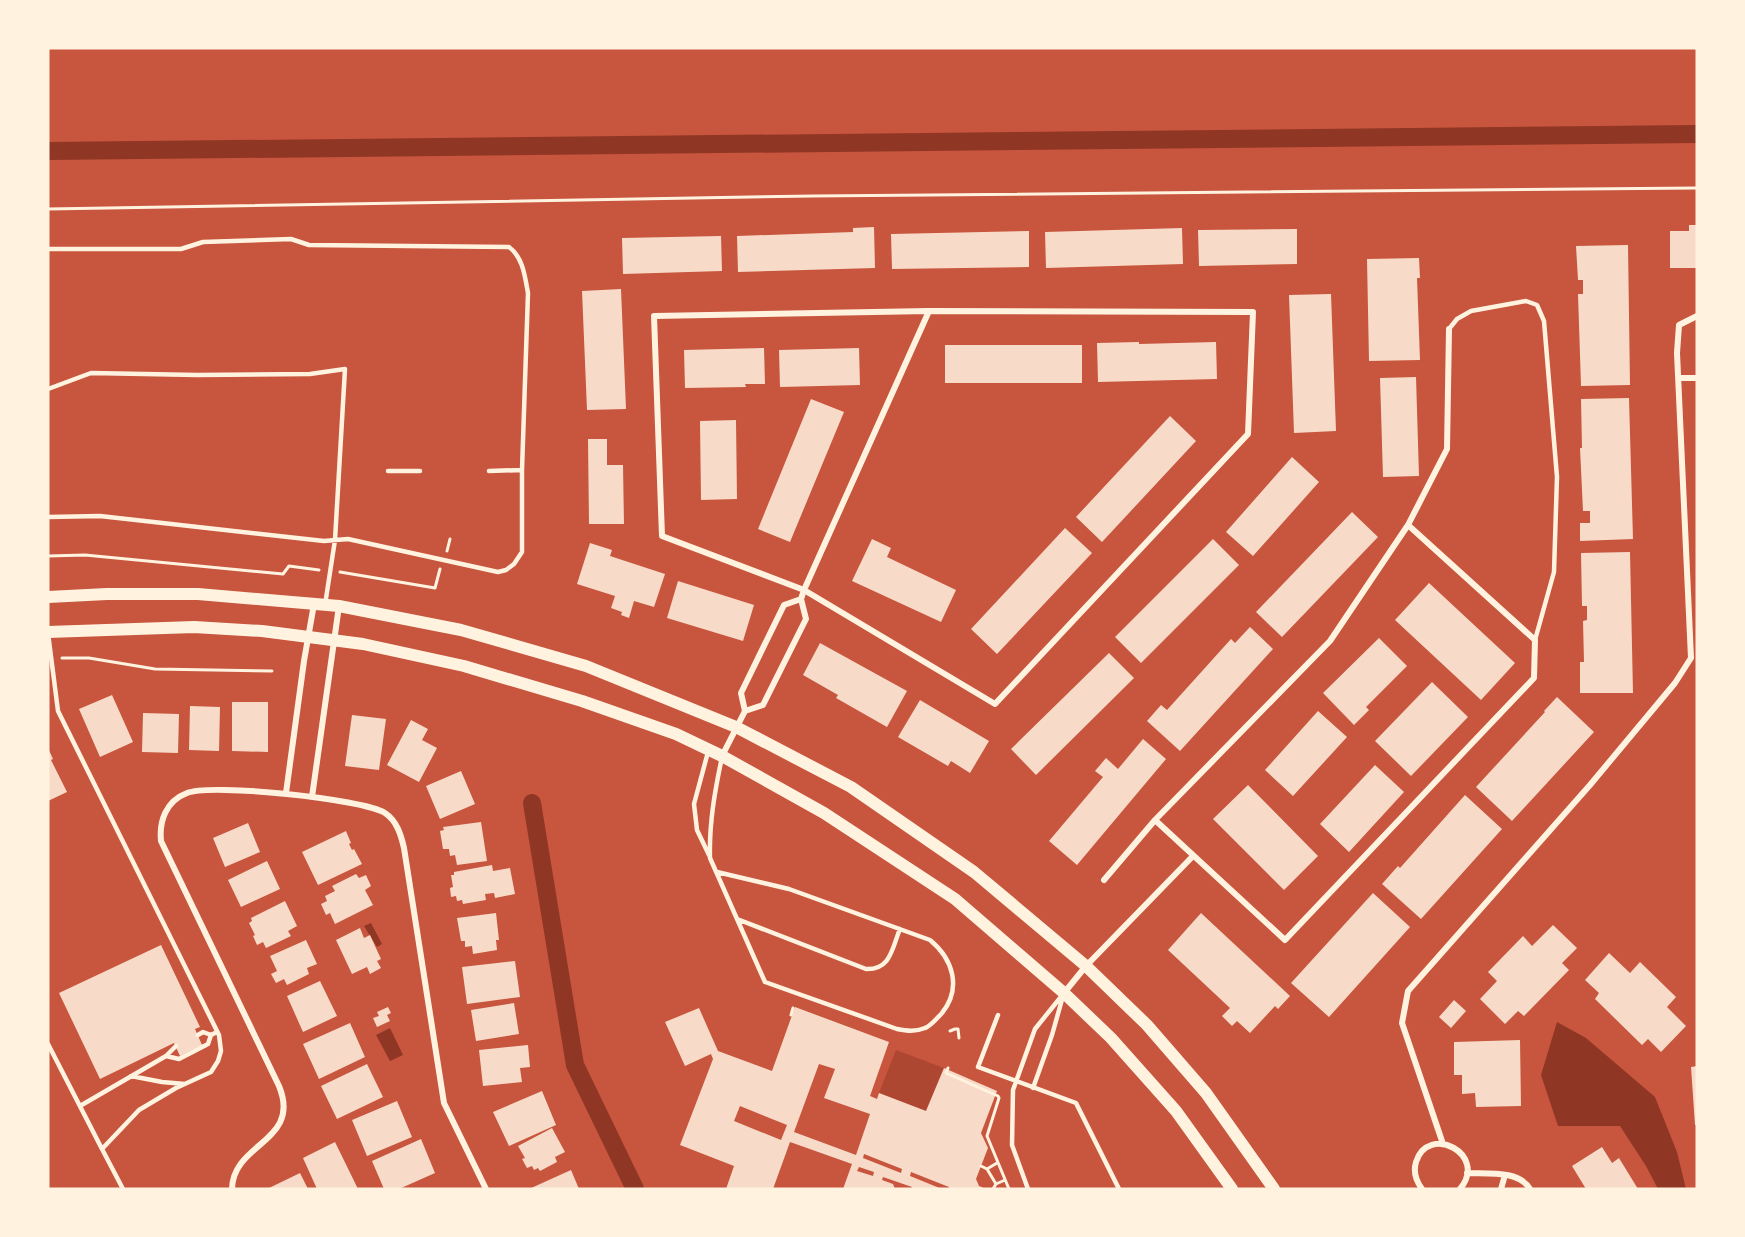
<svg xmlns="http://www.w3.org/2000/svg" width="1745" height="1237" viewBox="0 0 1745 1237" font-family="Georgia,serif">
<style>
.green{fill:#ae4732}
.water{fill:#8f3625}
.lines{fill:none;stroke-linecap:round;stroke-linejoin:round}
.canal{stroke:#8f3625;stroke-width:18}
.building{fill:#f7dbc8;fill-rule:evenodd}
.path{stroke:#fff3e0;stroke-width:3}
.service{stroke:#fff3e0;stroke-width:4.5}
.minor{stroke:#fff3e0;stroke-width:6}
.secondary{stroke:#fff3e0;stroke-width:12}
</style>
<rect width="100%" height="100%" fill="#c8553d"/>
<path class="green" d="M896,1050l48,18 -18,43 -47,-18z"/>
<path class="water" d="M371,923l11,21 -5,3 -13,-21z
M1557,1022l29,16 69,59 22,55 9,37h-28l-12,-23 -26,-40h-62l-17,-51z
M390,1028l13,27 -13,6 -14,-26z"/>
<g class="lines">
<path class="canal" d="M48,151l1649,-17
M532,803l43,262 60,124"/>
</g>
<path class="building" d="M1689,225h8v43h-27v-37h19z
M874,227l1,41 -137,4 -1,-36 116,-4v-4z
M1182,228l1,36 -137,4 -1,-36z
M1297,229v35l-98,2 -1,-36z
M1029,231v36l-137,2 -1,-35z
M721,236l1,35 -99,3 -1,-36z
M1628,245l2,140 -49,1 -3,-92h5v-14h-5l-2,-34z
M1419,258l1,20h-3l3,82 -51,1 -2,-102z
M621,289l5,120 -39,1 -5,-119z
M1331,294l5,137 -42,2 -5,-138z
M1139,342v2l77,-2 1,37 -119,3 -1,-39z
M945,345h137v38h-137z
M764,348l1,36h-20l1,3 -61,1 -1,-38z
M859,348l1,37 -80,2 -1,-37z
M1416,377l3,99 -36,1 -3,-99z
M1629,398l4,141 -53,2v-18h10v-12h-7l-3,-63h2l-1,-49z
M811,399l33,13 -54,130 -32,-13z
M1170,416l26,25 -94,101 -26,-25z
M736,420l1,79 -36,1 -1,-79z
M588,439h19v26h16l1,59h-35z
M1292,457l27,25 -66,74 -27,-24z
M1352,512l26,25 -96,100 -26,-25z
M1065,528l27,25 -95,101 -26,-25z
M872,539l19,9 -4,9 69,33 -15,32 -89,-41z
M1213,539l26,26 -98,98 -26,-26z
M590,543l22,7 -2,6 55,18 -11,33 -20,-6 -5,17 -8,-3 1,-3 -11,-4 4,-12 -38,-12z
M1630,552l3,141h-53v-31h4l-1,-41 4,-1v-14h-5l-1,-53z
M678,581l76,24 -11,36 -76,-23z
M1429,583l86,80 -34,37 -86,-80z
M1250,627l23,22 -93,102 -33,-30 14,-16 6,5 64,-71 4,4z
M1379,638l28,28 -41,41 3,3 -15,15 -31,-32z
M820,643l87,48 -20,36 -51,-29 2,-3 -35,-20z
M1109,653l25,25 -98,97 -25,-26z
M1432,682l36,35 -57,59 -36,-35z
M112,695l21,47 -33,15 -21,-48z
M1557,697l37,35 -82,89 -36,-34 69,-75 -1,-1z
M920,700l69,41 -19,32 -19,-12 -3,5 -50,-29z
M232,702h36v50l-36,-1z
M190,706l30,1 -1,44 -30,-1z
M1318,711l29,26 -54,59 -28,-26z
M143,713l36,1 -1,39 -36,-1z
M352,715l34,4 -7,51 -34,-4z
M411,720l17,9 -6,11 15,8 -18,34 -32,-17z
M1143,739l23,20 -89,106 -28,-24 54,-64 -8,-6 11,-13 12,11z
M48,748l5,11 -2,1 16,32 -19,9z
M1375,765l29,27 -55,60 -29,-28z
M461,771l14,33 -35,15 -14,-33z
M1248,785l70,71 -34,34 -71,-71z
M1465,795l37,34 -81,90 -39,-35 16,-18 2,2z
M481,822l6,39 -30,4 -2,-10 -5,1 -1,-7h-6l-3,-18 4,-1 -1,-3z
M248,823l12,29 -35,15 -12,-29z
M346,831l5,12 -2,1 3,6 2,-1 8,15 -44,21 -16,-33z
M267,861l13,28 -39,18 -13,-27z
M492,865l1,6 17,-3 5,26 -20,4 -1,-5 -9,1 1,6 -23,4 -1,-4 -5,1 -1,-5 -5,1 -1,-9 3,-1 -2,-12h3v-3z
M356,874l3,4 7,-3 5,11 -6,4 8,15 -38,19 -5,-11 -4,2 -5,-11 6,-3 -2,-5 10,-5 -3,-5z
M1373,893l37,34 -81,90 -38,-34z
M285,901l12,25 -9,5 3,5 -25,12 -3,-6 -6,3 -4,-9 2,-1 -6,-12 3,-2 -1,-3z
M496,913l3,27h-3l1,10 -24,4 -1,-8 -7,1v-6h-4l-4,-23z
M1201,913l89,83 -12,13 -3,-3 -25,27 -13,-12 -5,5 -10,-10 8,-8 -62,-58z
M1553,925l24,23 -15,15 7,7 -45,46 -6,-5 -13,13 -25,-25 17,-18 -9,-9 35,-36 9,10z
M360,928l4,10 6,-3 11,24 -4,2 4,7 -11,6 -3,-7 -15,7 -16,-34z
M306,940l11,24 -10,4 2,6 -22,11 -3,-6 -8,4 -5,-9 6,-3 -7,-15z
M161,945l39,82 -5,2 7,16 -22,11 -6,-13 -74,36 -41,-86z
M1609,953l21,20 10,-11 36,35 -9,10 19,19 -25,26 -13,-13 -6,6 -47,-46 4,-6 -14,-13z
M515,961l5,36 -53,7 -5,-37z
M320,981l17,35 -34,16 -16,-36z
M1454,1000l12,11 -15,17 -12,-11z
M514,1003l5,31 -43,7 -5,-31z
M388,1007l3,6 -4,2 3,6 -13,6 -4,-9 6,-2 -2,-4z
M795,1007l94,35 -19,54 7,3 2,-6 47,18 18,-43 53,23 -16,42 7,15 -12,31 3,7 7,3h-37v-2l-38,-15 -1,4 32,13h-31l1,-2 -29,-10 -1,3 11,4 2,5h-52l9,-25 -62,-22 -17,47h-47l8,-23 -54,-21 33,-86 -2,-5 -26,12 -20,-44 34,-14 19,43 54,20zM819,1064l16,5 -11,29 46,16 -14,41 -62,-23zM740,1106l47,19 -6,15 -47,-19zM864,1154l38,15 -1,4 -38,-15zM859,1167l15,5 -1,4 -16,-5z
M350,1023l15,34 -46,22 -16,-35z
M1520,1040l1,66 -45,1 -1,-14 -13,1v-19h-8v-33z
M528,1045l2,22 -10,1 2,14 -39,4 -4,-36z
M367,1064l16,33 -46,22 -16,-33z
M1697,1066v59h-2l-4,-58z
M542,1091l14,34 -47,21 -16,-34z
M397,1101l15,36 -45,19 -15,-36z
M552,1128l13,24 -10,5 2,5 -17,9 -2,-3 -4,2 -2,-4 -5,2 -5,-9 3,-1 -7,-12z
M421,1139l14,34 -36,16h-15l-12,-28z
M335,1142l23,47h-41l-14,-31z
M1602,1147l10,16 7,-5 19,31h-52l-14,-23z
M571,1170l8,19h-50z
M300,1173l8,16h-41z"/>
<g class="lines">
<path class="path" d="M48,209l765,-13 884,-8
M447,551l3,-12
M48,556l37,-1 198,19 6,-8 30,4
M340,572l95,16 5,-19
M62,658h27l66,11 117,2
M791,1015l2,-7
M950,1031l5,-2h3l1,9
M948,1068l-2,5 52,23 1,2 -12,38 22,53
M981,1166l6,3 10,-6
M987,1169l9,15
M993,1189l3,-5 9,-4"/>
<path class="service" d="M48,249h133l22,-7 88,-3 18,6 200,2c14,10 16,30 19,46l-6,177v82l-8,12 -8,6 -8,2 -150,-33 -24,2 -224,-25 -52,1
M1449,329l8,-10 14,-8 55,-10 11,4 7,16 13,156 -3,95 -19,68
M48,389l43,-16 106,2 113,-1 35,-5 -10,171 -10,65
M388,471h32
M489,471l33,-1
M48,633l10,78 161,324 2,16 -3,10 -7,11 -35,16 -37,22 -37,39 21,40
M708,752l-14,52 3,26 12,25
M717,872l72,17 141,51c23,19 32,48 12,73 -5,5 -11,13 -17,15 -10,4 -18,3 -28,1l-132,-47 -55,-124c-1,-35 5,-68 12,-101
M737,919l129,50c25,1 26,-21 34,-40
M998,1015l-20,52 98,36 43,86
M198,1035l5,-3 8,3
M48,1044l54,105
M166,1056l13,3 29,-15 3,-9 6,-3
M131,1076l31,6 23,2
M1033,1088l19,-53 11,-39
M80,1106l86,-50 10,-10
M1028,1189l-16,-44 1,-55 22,-61 29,-36"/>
<path class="minor" d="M929,311l324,1 -5,122 -253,270 -191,-114 -142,-54 -8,-220z
M1678,378h19
M745,711l18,-6 43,-86 -5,-20 3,-9 125,-279
M722,756l23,-45 -4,-18 43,-88 17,-6
M286,793l18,-132 10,-57
M312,797l27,-191
M1155,820l130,120 249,-262 1,-38 -127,-115
M1104,880l51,-60 175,-179 78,-116 39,-76 2,-120
M1064,993l22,-27 107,-110
M1443,1144l-41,-121 6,-32 182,-206 85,-102 16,-25 -14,-305 2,-28 18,-9
M1467,1173c21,1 52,-3 63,16
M232,1189c1,-47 70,-47 47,-103l-118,-245c-2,-20 5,-40 26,-48 24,-10 176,6 198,20 12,8 16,22 19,35l40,255 42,86
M1422,1189c-6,-8 -9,-17 -6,-27 12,-39 73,-8 44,27
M1501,1189l4,-14"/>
<path class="secondary" d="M48,597l59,-3h91l141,12 122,24 125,36 150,61 115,60 123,85 112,94 61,59 59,68 68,96
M48,632l146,-5 68,4 101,13 101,22 118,35 94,33 46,22 102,57 131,86 109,94 47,45 65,73 56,78"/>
</g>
<rect width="1745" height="1237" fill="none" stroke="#fff3e0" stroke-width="99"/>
</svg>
